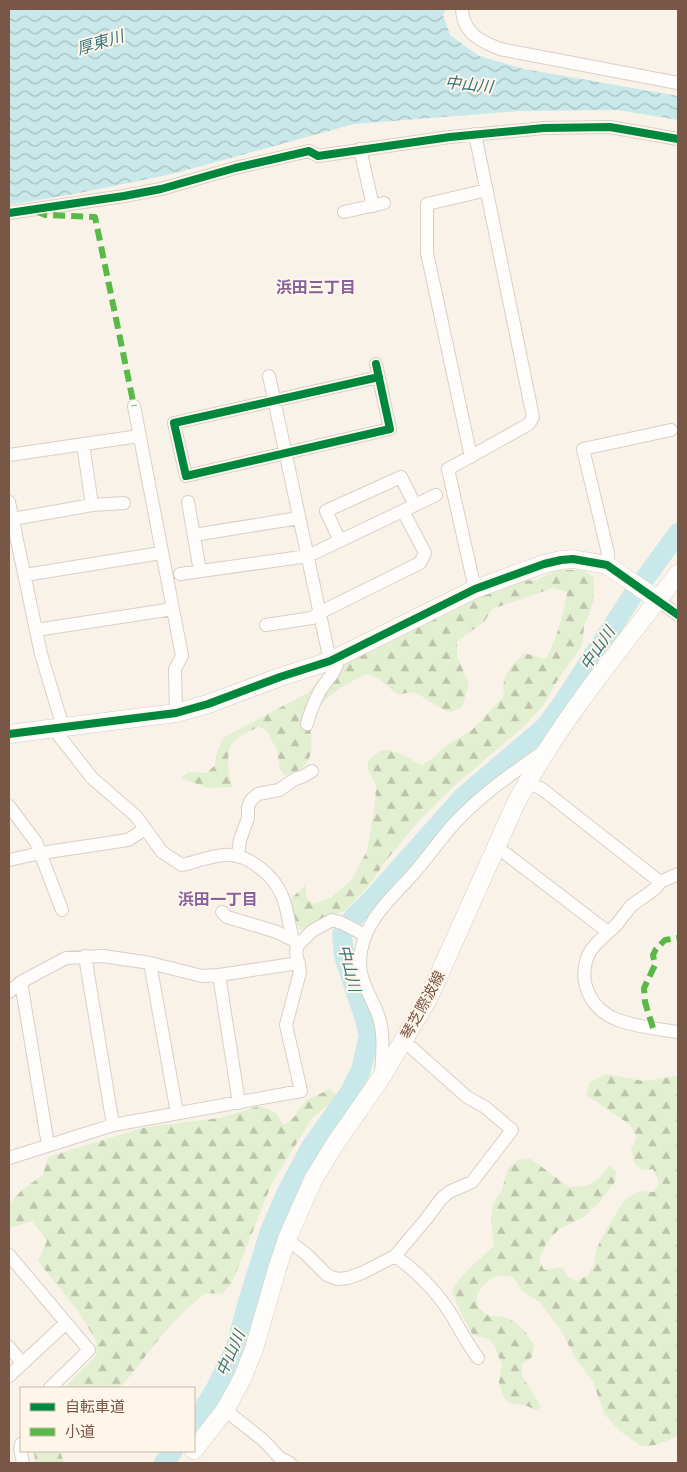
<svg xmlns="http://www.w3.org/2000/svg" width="687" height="1472" viewBox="0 0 687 1472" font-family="Signika,'Noto Sans JP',sans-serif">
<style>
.forest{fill:url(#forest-firs)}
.water{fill:url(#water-waves)}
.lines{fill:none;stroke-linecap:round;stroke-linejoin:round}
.river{stroke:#c8e8e9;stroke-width:20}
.street-casing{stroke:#d9cfc6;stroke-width:14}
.secondary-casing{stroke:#d9cec4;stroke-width:19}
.street{stroke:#fefdfc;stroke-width:12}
.secondary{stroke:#fefdfc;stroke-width:18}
.quiet{stroke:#58b947;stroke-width:6;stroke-dasharray:12 6;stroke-linecap:butt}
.cycleway-casing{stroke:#fff6ea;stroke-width:11}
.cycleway{stroke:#00873e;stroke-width:8}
.labels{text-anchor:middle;stroke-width:4;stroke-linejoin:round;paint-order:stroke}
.street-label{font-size:15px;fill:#785746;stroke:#fff6ea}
.water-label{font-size:16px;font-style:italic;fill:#38757f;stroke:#fff6ea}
.neighbourhood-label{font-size:16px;font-weight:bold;fill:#87619c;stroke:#fff6ea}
</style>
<defs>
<pattern id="forest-firs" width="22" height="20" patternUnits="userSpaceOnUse" patternTransform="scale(1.25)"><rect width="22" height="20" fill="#e3efd1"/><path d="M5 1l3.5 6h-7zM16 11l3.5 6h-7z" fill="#bdc4ab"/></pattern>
<pattern id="water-waves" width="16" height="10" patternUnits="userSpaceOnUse" patternTransform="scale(1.25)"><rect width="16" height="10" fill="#c8e8e9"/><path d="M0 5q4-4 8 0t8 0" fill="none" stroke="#a7bfbf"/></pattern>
</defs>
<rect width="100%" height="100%" fill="#f8f2e8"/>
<path class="forest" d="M556,570h28l10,8v22l-10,27 -2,18 -25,36 -14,25 -21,22 -67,57 -37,37 -30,36 -19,27 -24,26 -20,6 -24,13 -7,-9 -4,-21 15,-15 2,14 7,5 17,-6 21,-19 15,-28 8,-46 1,-20 -8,-15v-9c4,-3 8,-8 13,-10 11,-5 29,9 41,14l10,-6 14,-13 27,-17 31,-33c-3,-23 6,-27 20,-43l22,6c11,-22 17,-42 21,-67l-14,-4 -61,21 -8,13 -27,19v15l12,28 -7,23 -12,6c-6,-3 -12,-6 -18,-10 -14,-9 -17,-14 -34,-8l-19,-16 -12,-5c-19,8 -40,20 -52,39 -11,17 4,33 -10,52 -3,5 -14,8 -20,11l-5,-7 -3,-19 -11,-20 -8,-3c-7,4 -19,8 -24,14 -10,11 -5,33 -2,46l-24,1 -27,-10 8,-6 18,1 8,-8 1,-10 7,-17 86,-46 17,-21 13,1 12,-16 122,-60 46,-15 17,-1z
M606,1074l37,7 35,-5v359l-4,3 -19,7 -14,1 -21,-15 -15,-16 -12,-33 -18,-24 -12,-24 -23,-32 -18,-11 -9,-14c-20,-4 -24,2 -36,17l1,13c15,15 12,6 28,11 14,4 21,16 28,27l-2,12 -10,7v12l19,30 -4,4 -13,-5 -13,-1 -8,-8 -4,-14 3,-17 -8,-20 -6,-6 -15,-4 -12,-21 -9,-23c10,-20 28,-30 42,-46l-3,-27 2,-15 8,-11 7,-23 10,-9 13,-1 38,28 18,-1 14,-9 8,-11 7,5 -1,11 -18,23 -15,13 -23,11 -13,15 -7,15 5,11 18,-3 5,9 9,5 12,-6 6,-10 2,-15 11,-22 17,-27 15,-10 15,1 5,-10 -6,-13 -11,1 -7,-6 -4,-15 6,-12 -8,-13 -43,-29 4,-13z
M329,1089l7,5 -2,6 -22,18 -40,65 -40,100 -10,11 -16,-1c-21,16 -39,35 -55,56 -11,13 -20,29 -33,39h-54l32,-32 1,-14 -19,-31 -40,-50 9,-20 -15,-20 -23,7v-24l13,-14 21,-15 5,-18 98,-30 74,-9 39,-12 16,6 9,13c13,-6 16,-21 26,-27 6,-3 13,-5 19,-9z
M34,1451h26l4,12h-29z"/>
<path class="water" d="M9,9h437l-3,6 7,20 29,21 45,13 154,27v24l-60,-10 -99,1 -165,13 -182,50 -98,20 -65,11z"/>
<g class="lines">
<path class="river" d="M194,1425l22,-37 19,-38 13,-48 22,-71 17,-39 24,-45 39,-55 11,-22 8,-34 -5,-20 -20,-60 -2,-22 11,-16 21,-21 90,-101 82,-70 14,-19 73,-112 45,-62
M164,1463l9,-12"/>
<defs>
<path id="street" d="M462,9c1,24 18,32 38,40l178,34
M475,134l58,283 -4,7 -81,45 27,120
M360,149l13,57
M344,212l40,-9
M9,213l115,-17 37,-7 74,-21 74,-17 9,5 132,-19 94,-9 66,-1 68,12
M376,364l14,65 -204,47 -12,-53 205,-46
M269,376l61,285
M134,406l48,250 -7,13 1,44
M83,444l9,61
M9,455l130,-19
M471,457l-44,-204v-49l60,-14
M9,502l32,152 22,73
M188,502l12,69
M13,519l79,-14 32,-2
M194,535l105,-17
M340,541l-14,-30 75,-34 14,28
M607,565l1,-12 -25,-104 88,-19
M180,574l128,-18 128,-61
M25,575l136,-22
M658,600l20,15
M266,625l46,-7 7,-5 101,-50 5,-10 -22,-42
M36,630l137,-21
M307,724c3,-12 7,-22 13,-33 9,-15 15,-16 19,-34
M53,728l39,50 44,38 26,36 20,13c14,-3 28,-9 42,-10 24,-2 51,21 59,43 5,13 6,28 10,42l5,5
M527,782l15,7 118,93
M9,806l27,36 26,68
M497,847l111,85
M238,855l2,-15 8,-22v-11l3,-7 7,-6 21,-4 16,-11 9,-3 8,-5
M9,860l32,-7 87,-13 17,-11
M678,874l-18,8c-3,8 -21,17 -29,24 -5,6 -9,12 -14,18 -10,11 -25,20 -30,34 -9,27 6,53 31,62 19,7 40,9 60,12
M222,912l5,5 50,15 16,8
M85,956l28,169
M150,963l27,150
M219,975l20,128
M21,982l27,163
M9,992l12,-10 45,-24 37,-2 47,7 52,13 17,-1 80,-12
M381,1075c1,-19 4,-42 -3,-60 -6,-18 -19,-34 -18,-54 1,-38 30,-61 54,-88 13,-15 25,-32 38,-47 27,-30 59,-52 91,-74
M9,1158l104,-33 188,-34 -15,-66 14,-53 -4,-20 2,-7 14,-14 20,-11 10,3 23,12
M287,1239l20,16 20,20 10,4 11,-1 14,-5 33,-17 32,-38 14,-19 8,-7 23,-10 40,-52 -27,-23 -18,-10 -63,-56
M9,1255l80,95 -39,38
M395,1256c20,14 38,32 52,52 11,17 19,34 31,50
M9,1347l13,16
M9,1376l57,-53
M225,1410l38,30 17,18 10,5
M21,1444l-1,4 3,15"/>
<path id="secondary" d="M9,734l167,-21 32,-9 72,-27 50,-16 145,-72 69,-25 17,-4 12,-1 34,6 51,35
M194,1450l31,-40 17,-31 12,-30 23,-80 10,-30 26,-59 22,-36 46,-66 48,-81 87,-194c44,-83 105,-155 162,-229"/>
</defs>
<use href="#street" class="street-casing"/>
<use href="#secondary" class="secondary-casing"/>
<use href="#street" class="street"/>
<use href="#secondary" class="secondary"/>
<path class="quiet" d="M36,211l9,4 50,2 39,189
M653,1028l-8,-26 -1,-14 11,-23 -2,-10 3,-6 9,-9 13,-2"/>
<defs>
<path id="cycleway" d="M9,213l115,-17 37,-7 74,-21 74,-17 9,5 132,-19 94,-9 66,-1 68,12
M376,364l14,65 -204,47 -12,-53 205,-46
M9,734l167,-21 32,-9 72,-27 50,-16 145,-72 69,-25 17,-4 12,-1 34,6 71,50"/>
</defs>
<use href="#cycleway" class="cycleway-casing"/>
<use href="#cycleway" class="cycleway"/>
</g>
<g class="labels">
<g class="street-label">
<text transform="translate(423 1005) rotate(-62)" y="5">琴芝際波線</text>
</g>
<g class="water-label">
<text transform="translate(100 42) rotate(-17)" y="6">厚東川</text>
<text transform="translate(469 84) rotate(6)" y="6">中山川</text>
<text transform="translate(597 648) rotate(-56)" y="6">中山川</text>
<text transform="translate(350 968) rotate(76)" y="6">中山川</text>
<text transform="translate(230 1353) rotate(-66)" y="6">中山川</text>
</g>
<g class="neighbourhood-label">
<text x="316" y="293">浜田三丁目</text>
<text x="218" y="905">浜田一丁目</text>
</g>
</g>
<rect width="687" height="1472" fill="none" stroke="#785746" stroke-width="20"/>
<rect x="20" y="1387" width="175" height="65" fill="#fff6ea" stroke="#c9b6a8"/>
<rect x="30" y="1403" width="25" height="8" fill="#00873e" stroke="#c9b6a8"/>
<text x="65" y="1412" font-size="15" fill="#785746">自転車道</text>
<rect x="30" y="1428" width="25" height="8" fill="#58b947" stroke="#c9b6a8"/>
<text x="65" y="1437" font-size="15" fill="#785746">小道</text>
</svg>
